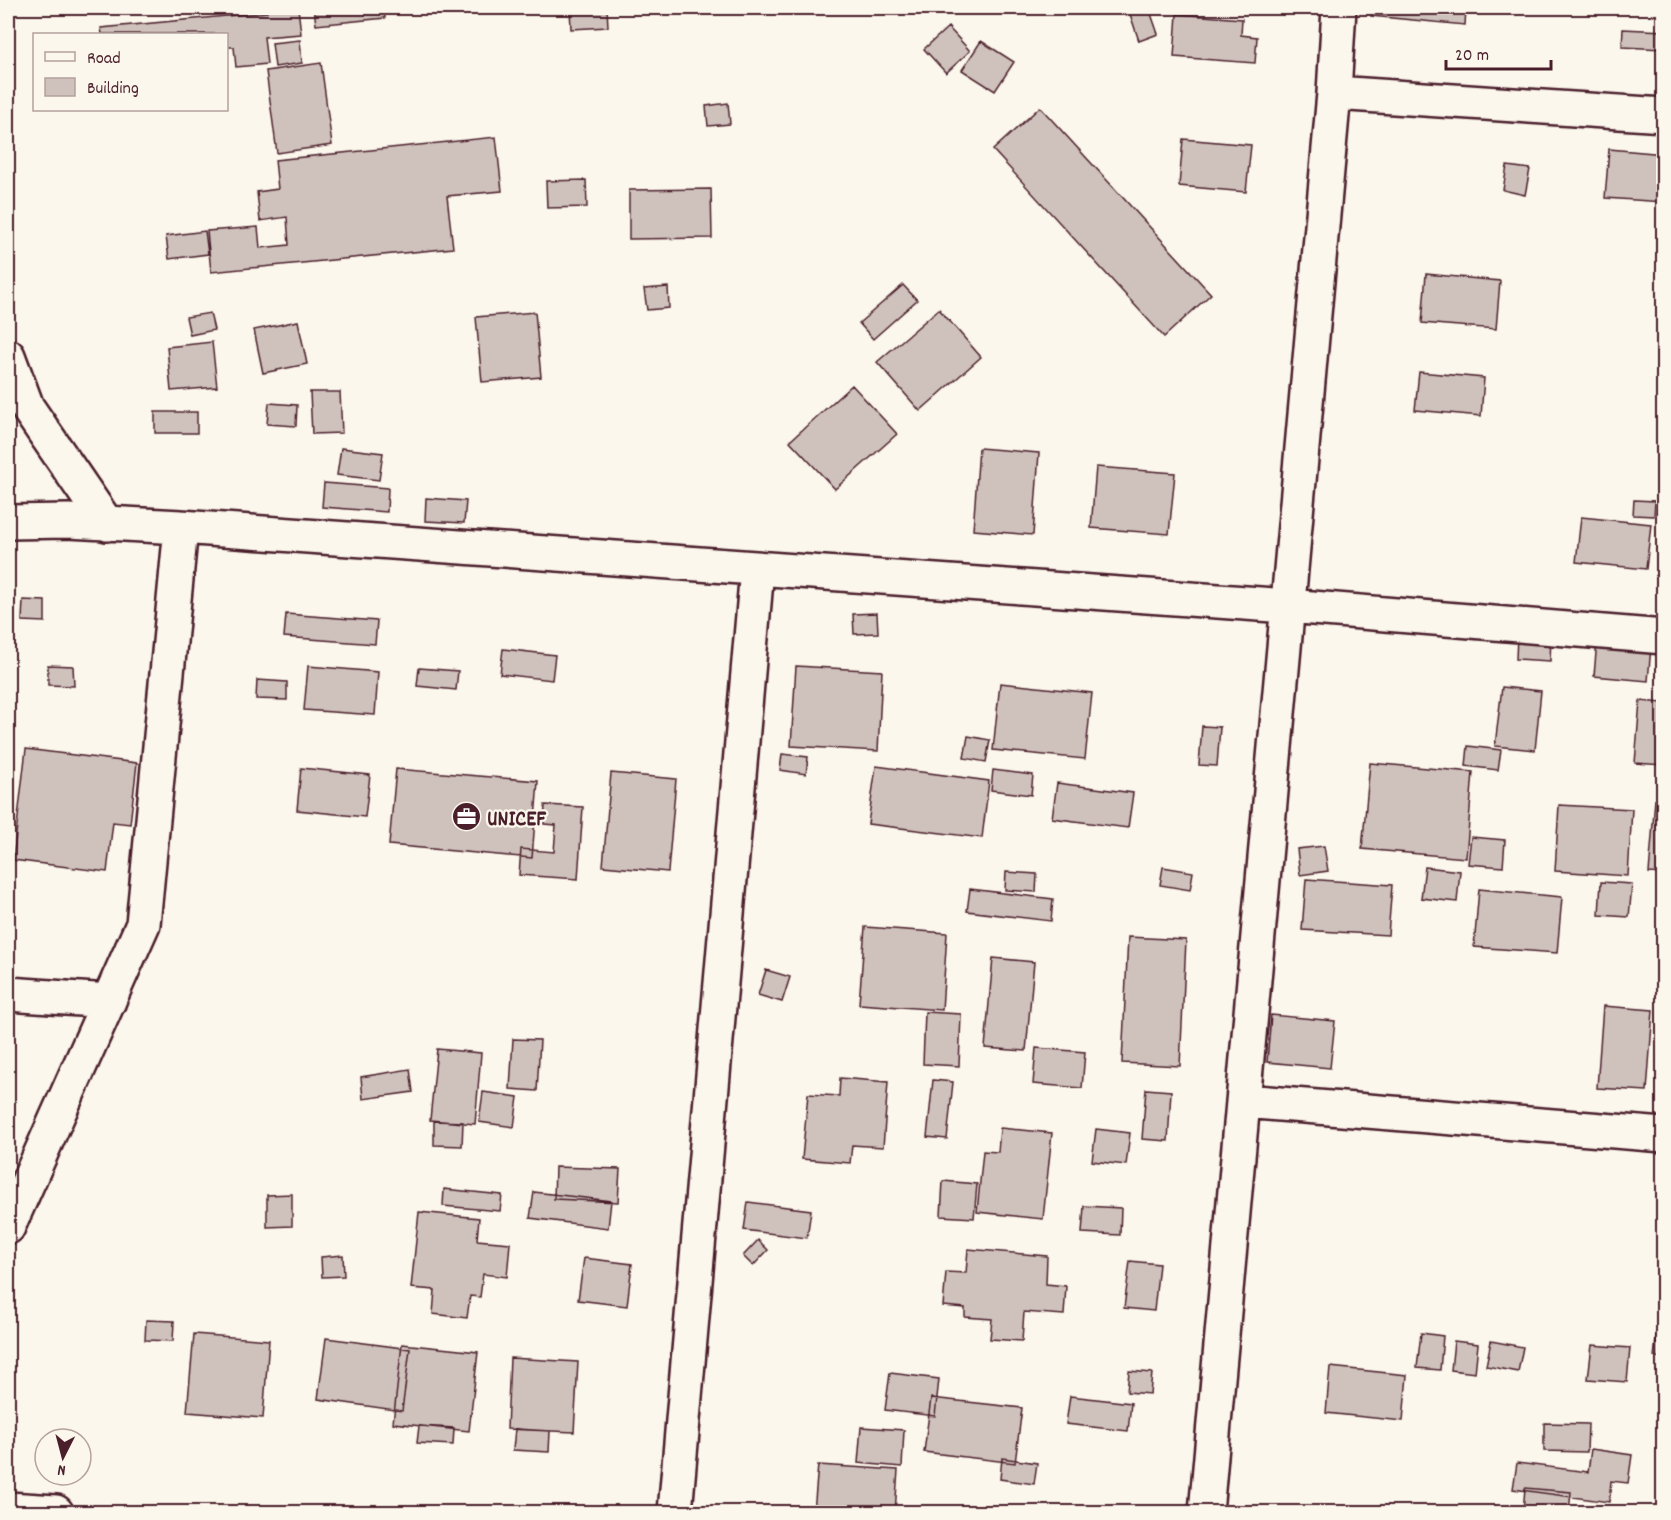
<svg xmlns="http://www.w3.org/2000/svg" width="1671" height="1520" viewBox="0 0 1671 1520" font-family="Dekko,sans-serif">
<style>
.building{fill:#cfc2bc;stroke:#4a1f2b;stroke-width:1.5}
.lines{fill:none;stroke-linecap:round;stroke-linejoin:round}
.street-casing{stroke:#4a1f2b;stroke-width:38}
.street{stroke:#fbf7ec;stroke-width:33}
.labels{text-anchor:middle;stroke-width:4.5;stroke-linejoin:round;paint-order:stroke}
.poi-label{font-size:22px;font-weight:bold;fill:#4a1f2b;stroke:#fbf7ec;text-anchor:start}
</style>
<rect width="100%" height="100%" fill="#fbf7ec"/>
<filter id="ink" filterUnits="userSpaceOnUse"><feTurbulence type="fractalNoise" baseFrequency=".0167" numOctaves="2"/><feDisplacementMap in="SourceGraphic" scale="12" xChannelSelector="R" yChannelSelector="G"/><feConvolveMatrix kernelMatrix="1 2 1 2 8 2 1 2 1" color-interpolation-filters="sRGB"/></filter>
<g filter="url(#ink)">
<path class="building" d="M267,8h31l3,26 -37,3 3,27 -31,3 -2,-20h-8v-13h-124l-1,-6 166,-16z
M314,8h70l1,10 -69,7z
M570,8h37l1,19 -37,2z
M1149,8l9,26 -19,7 -9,-27z
M1372,8h94l-1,17 -94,-9z
M1177,14l65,5 -1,16 16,2 -2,26 -81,-6z
M948,27l22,24 -24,22 -22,-24z
M1623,29l41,2v18l-42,-2z
M300,40l2,23 -27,4 -3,-24z
M981,41l33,21 -19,29 -33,-21z
M321,63l11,82 -55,8 -11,-82z
M728,103l2,21 -22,2 -2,-20z
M1040,107l171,187 -47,43 -171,-187z
M496,137l6,54 -55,5 6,52 -242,24 -4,-41 51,-4 2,21 29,-3 -2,-28 -27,4 -3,-29 21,-3 -3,-29z
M1183,139l68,6 -5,47 -67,-6z
M1609,149l55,5v48l-59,-4z
M1507,166l23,3 -5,26 -22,-5z
M586,180l1,27 -40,1 -1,-27z
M711,189l1,49 -83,1v-49z
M205,231l3,23 -39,5 -3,-23z
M1426,274l74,7 -4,48 -74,-6z
M903,285l14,15 -44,39 -14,-16z
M668,287l1,21 -22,2 -3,-21z
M939,309l42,48 -61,54 -43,-49z
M535,312l6,65 -59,5 -6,-65z
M210,313l4,17 -24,5 -4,-18z
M298,321l9,43 -44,9 -9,-43z
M212,342l5,45 -46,4 -4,-44z
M1419,372l65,6 -3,38 -66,-6z
M852,385l45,49 -62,55 -45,-48z
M310,392h30l2,41 -30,1z
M269,403l28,2 -1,21 -29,-2z
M155,412h42v21h-42z
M341,448l42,5 -4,27 -42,-5z
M979,448l60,5 -6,82 -60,-5z
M1096,467l79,6 -6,61 -78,-6z
M324,483l64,5 -1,24 -65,-5z
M426,498l40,3 -2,22 -39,-2z
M1634,500l21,1 -1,15 -21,-1z
M1581,517l70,7 -5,45 -70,-7z
M23,600l22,1v21l-23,-1z
M877,613l1,20 -24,1 -1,-20z
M286,614l91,7 -2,23 -91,-7z
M1517,635l34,2 -1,24 -34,-2z
M1597,641l54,6 -3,34 -54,-5z
M503,649l52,6 -3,25 -52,-6z
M48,665l25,1 1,20 -26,-1z
M308,666l70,6 -3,43 -71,-5z
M796,666l86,5 -4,80 -87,-5z
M419,668l39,3 -2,19 -39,-4z
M257,680l30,2v18l-31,-1z
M1000,683l92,10 -7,66 -92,-9z
M1502,687l39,4 -6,59 -40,-4z
M1640,701l24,2v62l-29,-2z
M1202,726l18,1 -3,39 -18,-1z
M968,736l22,4 -4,22 -22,-4z
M1468,746l33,4 -3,20 -32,-4z
M26,749l111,14 -7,61 -17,-2 -6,50 -94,-12z
M782,754l26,3 -2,17 -26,-4z
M1370,763l103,9 -7,86 -104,-9z
M876,766l113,15 -7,57 -114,-14z
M301,768l69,7 -5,42 -68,-7z
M396,769l142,12 -6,77 -143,-13z
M993,770l40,5 -2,20 -40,-5z
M611,773l65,6 -8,93 -65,-6z
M1057,783l76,10 -5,35 -76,-10z
M1655,799l9,1v74l-15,-1z
M545,805l38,2 -5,72 -59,-4 2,-26 33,3 2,-27 -12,-1z
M1559,805l73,4 -4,67 -73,-5z
M1471,837l34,3 -2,27 -35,-3z
M1324,846l4,25 -28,4 -3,-26z
M1163,867l30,5 -3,18 -30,-5z
M1425,867l35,4 -3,31 -36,-4z
M1006,872l31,2 -1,18 -31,-2z
M1306,879l86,6 -4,50 -86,-5z
M1601,882l31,2 -3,33 -30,-2z
M970,889l83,10 -2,22 -84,-10z
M1479,889l83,8 -5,56 -83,-6z
M865,927l82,6 -5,77 -83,-6z
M1128,937l58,3 -6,126 -58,-3z
M993,958l41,4 -8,89 -41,-3z
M766,970l24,7 -8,25 -24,-7z
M1603,1006l50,4 -6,81 -50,-3z
M925,1012l36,2 -2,52 -36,-2z
M1271,1015l64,6 -5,47 -63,-6z
M513,1039l27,1 -3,51 -27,-2z
M1036,1048l49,4 -3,36 -49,-4z
M437,1049l44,4 -6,71 -45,-4z
M410,1069l3,23 -50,7 -2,-22z
M840,1078l48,4 -5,65 -31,-2 -2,18 -48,-4 6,-65 31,2z
M933,1080l20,2 -6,57 -20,-2z
M1146,1089l25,2 -3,50 -26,-2z
M483,1092l35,5 -4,30 -35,-5z
M434,1121l29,1 -1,24 -28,-1z
M1000,1128l52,5 -9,86 -66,-7 6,-61 15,1z
M1096,1129l34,4 -4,32 -34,-4z
M555,1167l65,2 -2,33 -64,-3z
M943,1181l34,3 -3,34 -33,-2z
M444,1189l58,6 -2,16 -57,-5z
M534,1192l77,9 -3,27 -78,-10z
M292,1194v32l-25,1v-32z
M748,1202l63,8 -4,28 -63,-8z
M1084,1206l37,2 -1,27 -38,-2z
M419,1212l60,6 -2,22 33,3 -3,34 -24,-3 -3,23 -10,-1 -3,22 -34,-4 2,-24 -24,-2z
M758,1240l10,10 -15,16 -10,-10z
M968,1249l79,7 -1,28 20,2 -2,29 -40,-3 -2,29 -32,-2 2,-20 -27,-2v-9l-22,-2 3,-34 20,1z
M343,1255l1,21 -22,1 -1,-20z
M584,1258l48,6 -5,42 -49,-6z
M1130,1261l29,3 -5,47 -30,-3z
M1660,1307h4v51l-10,-1z
M146,1320l28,1 -1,20 -28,-1z
M1421,1333l22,3 -3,34 -23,-2z
M194,1334l75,6 -6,78 -76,-6z
M326,1338l84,11 -8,62 -84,-12z
M1454,1341l24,3 -3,29 -24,-3z
M1491,1341l32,6 -5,25 -32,-6z
M402,1344l76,8 -9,79 -76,-8z
M1592,1345l38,3 -3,34 -39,-3z
M510,1358l68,4 -4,70 -67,-3z
M1330,1367l77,8 -4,46 -77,-8z
M1129,1371l23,2 -2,21 -23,-2z
M890,1373l49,6 -4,37 -50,-6z
M1070,1396l61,7 -3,28 -62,-7z
M931,1398l91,10 -7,55 -91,-11z
M1544,1423l44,1 -1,28 -43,-1z
M419,1426l35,2 -1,17 -36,-2z
M861,1427l43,3 -2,37 -44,-4z
M515,1429l35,2 -1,21 -36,-2z
M1591,1449l41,6 -4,28 -17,-2 -2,21 -96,-13 4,-26 71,9z
M1002,1458l35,5 -3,21 -34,-5z
M818,1465l80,5 -3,42h-81z
M1525,1488l46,4 -2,20h-46z"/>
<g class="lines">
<defs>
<path id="street" d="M1334,93l330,22
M8,356l19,51 80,117
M8,522l60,-1 113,6 1107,79 376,31
M8,994l101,7
M1243,1101l421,34
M8,1227l135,-303 38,-397
M8,1509l48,3
M675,1512l82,-943
M1206,1512l128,-1419 5,-85"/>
</defs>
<use href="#street" class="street-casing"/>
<use href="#street" class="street"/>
</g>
</g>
<defs>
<symbol id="office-disc" viewBox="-11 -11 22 22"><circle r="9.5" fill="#4a1f2b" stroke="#fbf7ec"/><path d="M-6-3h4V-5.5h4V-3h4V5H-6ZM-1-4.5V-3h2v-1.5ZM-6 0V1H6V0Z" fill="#fff"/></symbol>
</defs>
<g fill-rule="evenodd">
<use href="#office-disc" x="450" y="800" width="33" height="33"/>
</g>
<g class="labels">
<g class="poi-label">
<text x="487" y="825">UNICEF</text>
</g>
</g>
<rect width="1671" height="1520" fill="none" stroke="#fbf7ec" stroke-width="30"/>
<rect x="15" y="15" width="1641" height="1490" fill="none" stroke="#4a1f2b" stroke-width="2" filter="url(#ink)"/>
<rect x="33" y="33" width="195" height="78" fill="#fbf7ec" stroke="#b4a19f" stroke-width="1.5"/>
<rect x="45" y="52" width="30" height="9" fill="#fbf7ec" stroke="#b4a19f" stroke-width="1.5"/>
<text x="87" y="63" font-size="18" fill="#4a1f2b">Road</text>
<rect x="45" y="78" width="30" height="18" fill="#cfc2bc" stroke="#b4a19f" stroke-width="1.5"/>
<text x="87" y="93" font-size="18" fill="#4a1f2b">Building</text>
<g transform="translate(63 1457) rotate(186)"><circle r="28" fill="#fbf7ec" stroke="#b4a19f" stroke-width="1.5"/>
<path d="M0-4.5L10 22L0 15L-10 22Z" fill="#4a1f2b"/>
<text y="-9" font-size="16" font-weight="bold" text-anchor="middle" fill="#4a1f2b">N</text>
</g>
<path d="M1446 60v9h105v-9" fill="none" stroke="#4a1f2b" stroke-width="3"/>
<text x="1455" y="60" font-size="18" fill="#4a1f2b" stroke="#fbf7ec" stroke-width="4.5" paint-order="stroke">20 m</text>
</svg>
